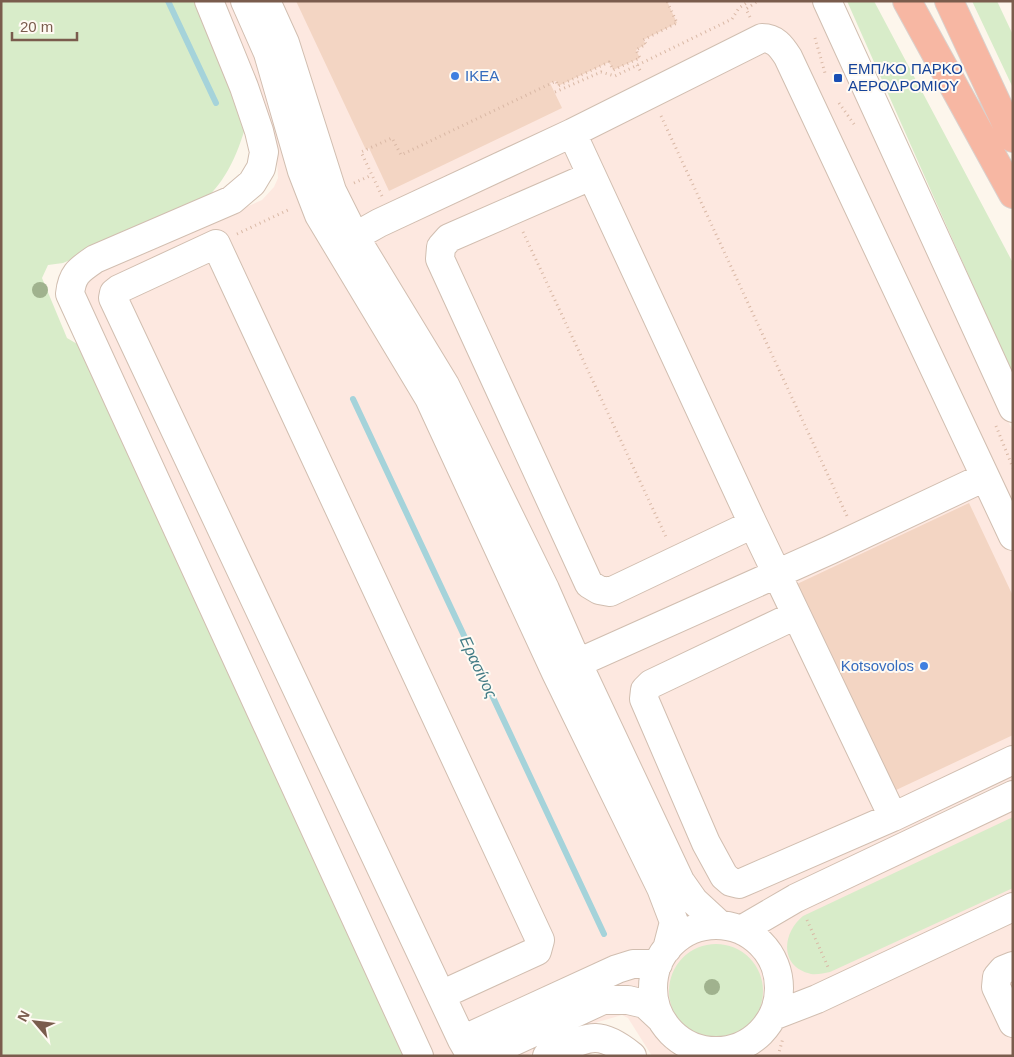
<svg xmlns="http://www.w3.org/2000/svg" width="1014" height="1057" viewBox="0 0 1014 1057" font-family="Helvetica,sans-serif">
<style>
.commercial{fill:#fde8e0}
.green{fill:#d8ecc9}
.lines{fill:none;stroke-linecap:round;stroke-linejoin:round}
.stream{stroke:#a5d3da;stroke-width:6}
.building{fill:#f3d5c3}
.minor-casing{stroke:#d1beb0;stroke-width:30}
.highway-casing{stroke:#dad1cd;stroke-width:30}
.path{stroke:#d9b8a5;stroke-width:3;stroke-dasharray:1 4;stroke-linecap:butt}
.minor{stroke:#fff;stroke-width:28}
.highway{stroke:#f7b7a3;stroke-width:28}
.tree{fill:#a0b28e}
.shop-dot{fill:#3f7fe0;stroke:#fffaf3;stroke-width:2}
.transit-dot{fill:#1a4fb4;stroke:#fffaf3;stroke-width:2}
.labels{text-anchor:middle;stroke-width:4;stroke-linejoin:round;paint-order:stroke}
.transit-label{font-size:15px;fill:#164399;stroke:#fffaf3;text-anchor:start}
.shop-label{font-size:15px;fill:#366cbe;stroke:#fffaf3;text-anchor:start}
.water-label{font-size:16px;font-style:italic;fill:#437c86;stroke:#fffaf3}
</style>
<rect width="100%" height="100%" fill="#fdf6ec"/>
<path class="commercial" d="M218,1h595l76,167 58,115 66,149v624h-361l-24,-38 -6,-3 -24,7 -72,34h-98l-349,-770 7,-9 176,-77 12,-13 4,-9 -1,-18 -15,-47z"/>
<path class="green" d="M1,1h197l48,124c-9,31 -22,61 -48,80l-135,58 -15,2 -6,13 25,60 17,10 327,708h-410z
M847,1h27l139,262v113z
M972,1h25l16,34v53z
M1013,817v71l-183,84c-6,1 -13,3 -19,2 -32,-7 -29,-41 -8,-58z
M669 991a47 47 0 1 1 94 0a47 47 0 1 1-94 0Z"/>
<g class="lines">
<path class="stream" d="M168,1l48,102
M353,399l251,535"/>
</g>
<path class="building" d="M296,1h371l10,22 -34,17 3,4 -10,6 4,8 -27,12 -4,-8 -51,24 -2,-5 -6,2 12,25 -173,83 -20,-43 -3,2z
M969,503l44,93v139l-119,56 -97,-207z"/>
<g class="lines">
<defs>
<path id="minor" d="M209,1l35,86 15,44 5,21 -3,16 -9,15 -20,17 -137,59c-16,11 -23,15 -25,35l349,762
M245,1l23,52 34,118 17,44 110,183 127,275 105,215 13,34 -7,27
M266,1l19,42 47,148 23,46 90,148 100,204 32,73 103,219 14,20 26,24
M827,1l186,407
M572,133l181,391 140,293
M591,176l-142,62 -8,9 -1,12 149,325 10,6 11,2 143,-68
M338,246l41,-23 193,-90 190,-95c13,0 19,8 26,19l225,479
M796,615l-145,69 -6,6 -1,9 62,144 18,33 7,6 8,2 154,-67 120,-57
M562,670l268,-120 155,-73
M653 988a63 63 0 1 1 126 0a63 63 0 1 1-126 0Z
M741,930l55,-32 217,-103
M1013,966l-10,4 -6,7 -1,10 17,36
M441,995l96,-44 3,-11 -324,-696 -97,45 -5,4 -1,5 349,742 8,14 7,2
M773,1016l44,-17 196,-92
M462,1040l155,-71 16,-5h25
M482,1056l121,-56h25l17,4 15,14
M547,1056c39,-17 48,-30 85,0"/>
<path id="highway" d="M907,1l106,193
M949,1l64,137"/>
</defs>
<use href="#minor" class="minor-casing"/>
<use href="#highway" class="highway-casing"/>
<path class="path" d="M750,17l-4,-8 12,-8
M815,38l10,35
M637,65l4,7
M555,92l46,-20 14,4 117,-57 7,-11 10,-7
M839,103l17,24
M661,116l186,400
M354,183l18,-8
M382,196l-21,-44 31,-14 9,17 155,-74 2,5 51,-24 4,8 27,-12 -4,-8 10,-6 -3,-4 34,-17 -10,-22
M523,232l144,307
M237,234l53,-25
M996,426l17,42
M807,920l21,47
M778,1056l5,-18"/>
<use href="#minor" class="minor"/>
<use href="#highway" class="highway"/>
</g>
<g class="tree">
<circle cx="40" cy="290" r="8"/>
<circle cx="712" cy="987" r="8"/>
</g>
<g class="shop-dot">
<circle cx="455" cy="76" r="5"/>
<circle cx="924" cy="666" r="5"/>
</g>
<rect class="transit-dot" x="833" y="73" width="10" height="10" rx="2.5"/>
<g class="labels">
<g class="transit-label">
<text x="848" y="74">ΕΜΠ/ΚΟ ΠΑΡΚΟ<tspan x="848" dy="17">ΑΕΡΟΔΡΟΜΙΟΥ</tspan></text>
</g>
<g class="shop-label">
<text x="465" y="81">IKEA</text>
<text x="914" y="671" text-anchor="end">Kotsovolos</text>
</g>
<g class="water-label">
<text transform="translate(479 667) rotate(65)" y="6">Ερασίνος</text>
</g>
</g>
<rect width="1014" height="1057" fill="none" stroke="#7a5c4d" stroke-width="5"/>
<g transform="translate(35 1022) rotate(298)" stroke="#fffaf3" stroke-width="4" paint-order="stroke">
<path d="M0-4L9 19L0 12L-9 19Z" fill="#7a5c4d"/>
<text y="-8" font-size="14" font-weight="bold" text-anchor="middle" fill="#7a5c4d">N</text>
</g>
<path d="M12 32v8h65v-8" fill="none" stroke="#7a5c4d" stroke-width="2.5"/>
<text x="20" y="32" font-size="15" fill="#7a5c4d" stroke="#fffaf3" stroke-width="4" paint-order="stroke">20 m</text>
</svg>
